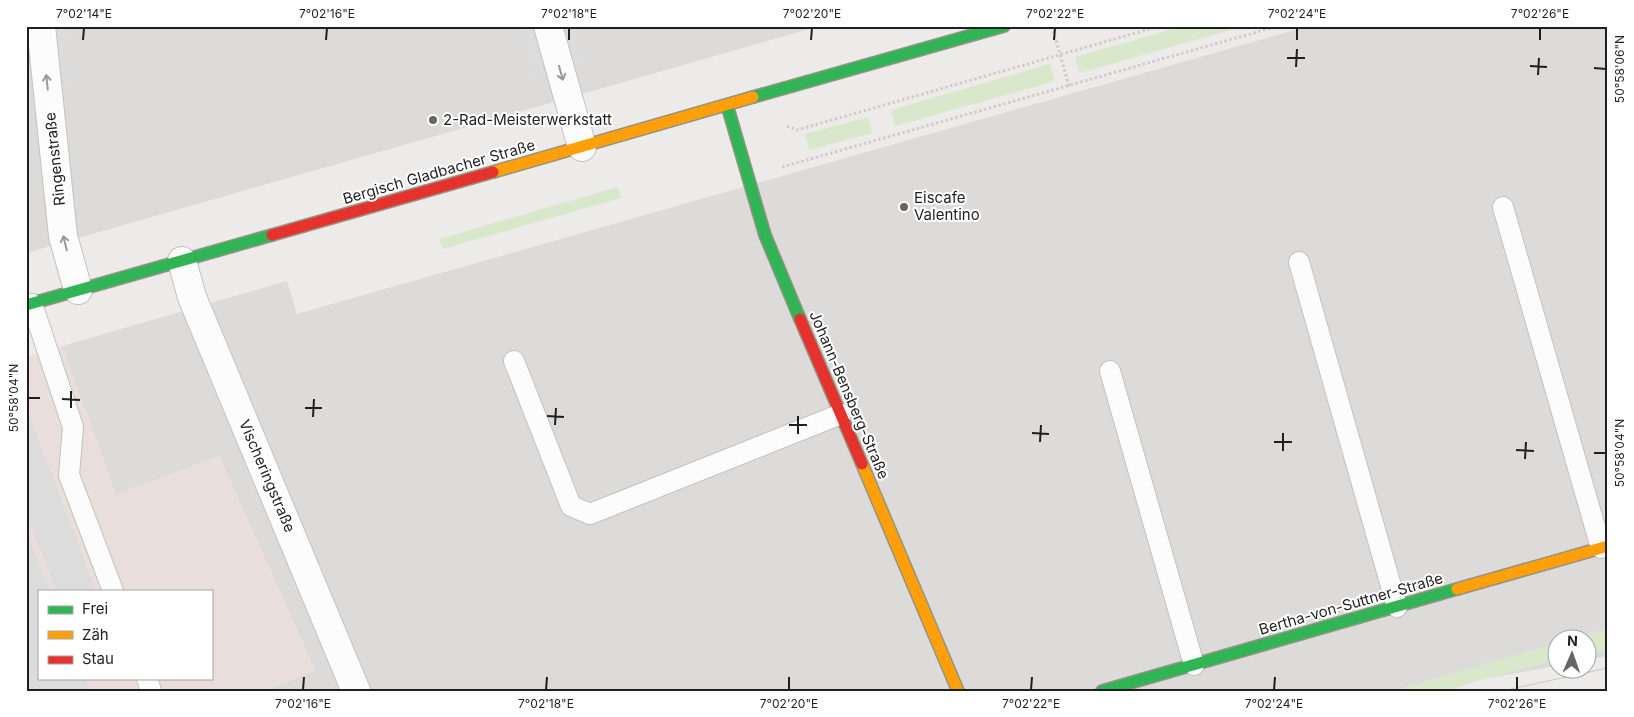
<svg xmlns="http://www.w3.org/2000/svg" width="1634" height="717" viewBox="0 0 1634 717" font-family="Inter,sans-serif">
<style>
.residential{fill:#dcdbda}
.commercial{fill:#e9dedc;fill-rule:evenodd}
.grass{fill:#d9e7cb}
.parking{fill:#dddcdc}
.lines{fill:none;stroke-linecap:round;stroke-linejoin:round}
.lane-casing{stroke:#c3c2c1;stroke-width:22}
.street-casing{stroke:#c3c2c1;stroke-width:30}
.fast-casing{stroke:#939483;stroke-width:14}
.slow-casing{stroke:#939483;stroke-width:14}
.jam-casing{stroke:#939483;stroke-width:14}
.path{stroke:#d5cac8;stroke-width:3;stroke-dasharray:2.5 2.5;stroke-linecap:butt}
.lane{stroke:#fcfcfc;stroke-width:20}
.street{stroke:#fcfcfc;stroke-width:28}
.fast{stroke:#30b455;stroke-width:11}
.slow{stroke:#ff9f0a;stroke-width:11}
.jam{stroke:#e5322d;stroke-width:11}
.tram{stroke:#cbcbca;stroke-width:1}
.oneway{stroke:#999}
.ticks{fill:none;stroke:#1f1f1f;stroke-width:2}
.poi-dot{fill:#676666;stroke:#fff;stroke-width:2}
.labels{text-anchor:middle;stroke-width:4;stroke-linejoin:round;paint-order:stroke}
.poi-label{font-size:15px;fill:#1f1f1f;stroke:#fff;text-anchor:start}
.street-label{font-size:15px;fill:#1f1f1f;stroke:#fff}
.neatline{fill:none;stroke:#1f1f1f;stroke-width:2}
.ticks-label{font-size:12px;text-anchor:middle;fill:#1f1f1f}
</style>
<rect width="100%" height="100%" fill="#edebe9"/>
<path class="residential" d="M26,26h794l-794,227z
M1309,26h299v630l-21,4 -1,-20h-30v26l-100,18 -21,7h-1169l49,-21 -96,-214 -103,39 -54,-149 225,-65 10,33z"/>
<path class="commercial" d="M62,346l54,149 103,-39 96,214 -49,21h-240v-334zM39,591h172v87h-172z"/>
<path class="grass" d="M1184,26h61l-166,47 -4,-16z
M1050,64l5,17 -160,45 -4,-16z
M868,117l4,16 -62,17 -5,-16z
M618,187l3,11 -179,51 -3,-10z
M1608,629v21l-21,4 -1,-14 -16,-1z
M1556,643v17l-85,23 -23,8h-56z"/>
<path class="parking" d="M52,26h12l6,55 -12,2z
M519,26h12l13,47 -11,3z
M561,26h13l10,36 -12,3z
M26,406l61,162 9,23h-40l-9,-24 -21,-53z
M26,532l24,59h-11v87h46l5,13h-64z"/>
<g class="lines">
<defs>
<path id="lane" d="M1503,207l98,341
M1299,262l98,345
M32,304l41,123 -4,48 44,116
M514,361l57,145 19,8 251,-100
M1110,371l84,294
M147,678l4,13"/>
<path id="street" d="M41,26l22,210 15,54
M548,26l34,121
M182,261l10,36 164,394"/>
<path id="fast" d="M753,97l251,-71
M727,105l38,130 35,84
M26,305l246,-70
M1102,691l355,-102"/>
<path id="slow" d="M493,172l260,-75
M862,464l96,227
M1457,589l151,-43"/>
<path id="jam" d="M272,235l221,-63
M800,319l62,145"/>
</defs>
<use href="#lane" class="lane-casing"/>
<use href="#street" class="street-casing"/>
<use href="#fast" class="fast-casing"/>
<use href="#slow" class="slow-casing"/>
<use href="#jam" class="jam-casing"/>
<path class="path" d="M1052,26l17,60
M787,126l10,4 363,-104
M782,167l496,-141"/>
<use href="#lane" class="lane"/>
<use href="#street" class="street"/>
<use href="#fast" class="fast"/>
<use href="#slow" class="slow"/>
<use href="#jam" class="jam"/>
<path class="tram" d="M1502,691l106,-23"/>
</g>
<defs><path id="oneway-shaft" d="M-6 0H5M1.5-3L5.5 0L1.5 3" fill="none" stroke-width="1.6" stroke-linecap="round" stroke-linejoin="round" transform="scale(1.25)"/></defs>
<g class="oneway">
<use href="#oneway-shaft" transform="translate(561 73) rotate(74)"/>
<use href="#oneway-shaft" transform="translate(47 82) rotate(-96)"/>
<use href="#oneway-shaft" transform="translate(65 243) rotate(-104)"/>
</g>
<path class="ticks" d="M83,40l1,-12M326,40l1,-12M569,40v-12M811,40l1,-12M1054,40l1,-12M1297,40v-12M1540,40v-12M1287,58h18M1530,66l17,1M1296,67l1,-18M1594,68l12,1M1538,75l1,-17M28,398h12M62,399l18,1M71,408v-17M305,408h17M547,416l17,1M313,417l1,-18M555,425l1,-17M789,425h18M1032,433l17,1M798,434v-18M1040,442l1,-17M1274,442h18M1516,450l18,1M1283,451v-18M1594,453h12M1525,459l1,-17M303,690l1,-13M546,690l1,-13M789,690v-13M1031,690l1,-13M1274,690l1,-13M1517,690v-13"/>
<g class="poi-dot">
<circle cx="433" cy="120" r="5"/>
<circle cx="904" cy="207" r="5"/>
</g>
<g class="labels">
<g class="poi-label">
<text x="443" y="125">2-Rad-Meisterwerkstatt</text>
<text x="914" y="203">Eiscafe<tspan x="914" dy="17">Valentino</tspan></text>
</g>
<g class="street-label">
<text transform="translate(55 159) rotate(-96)" y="5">Ringenstraße</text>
<text transform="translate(439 172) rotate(-16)" y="5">Bergisch Gladbacher Straße</text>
<text transform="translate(849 395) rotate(67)" y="5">Johann-Bensberg-Straße</text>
<text transform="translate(267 476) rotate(67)" y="5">Vischeringstraße</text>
<text transform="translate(1351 604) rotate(-16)" y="5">Bertha-von-Suttner-Straße</text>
</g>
</g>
<rect width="1634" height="717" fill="none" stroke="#ffffff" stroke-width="55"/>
<rect x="38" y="590" width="175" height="90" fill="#ffffff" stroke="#a5a5a5"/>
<rect x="48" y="606" width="25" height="8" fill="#30b455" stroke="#a5a5a5"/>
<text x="82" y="614" font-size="15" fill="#1f1f1f">Frei</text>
<rect x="48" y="631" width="25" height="8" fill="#ff9f0a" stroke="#a5a5a5"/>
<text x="82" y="640" font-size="15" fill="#1f1f1f">Zäh</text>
<rect x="48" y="656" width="25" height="8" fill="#e5322d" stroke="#a5a5a5"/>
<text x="82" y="664" font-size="15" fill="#1f1f1f">Stau</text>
<g transform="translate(1572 654) rotate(2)"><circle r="24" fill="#ffffff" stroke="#a5a5a5"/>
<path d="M0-4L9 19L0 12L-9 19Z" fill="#676666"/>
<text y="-8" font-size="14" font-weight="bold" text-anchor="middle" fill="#1f1f1f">N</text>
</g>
<rect x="28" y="28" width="1578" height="662" class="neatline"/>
<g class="ticks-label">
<text x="84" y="18">7°02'14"E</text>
<text x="327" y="18">7°02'16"E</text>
<text x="569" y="18">7°02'18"E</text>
<text x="812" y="18">7°02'20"E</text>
<text x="1055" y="18">7°02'22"E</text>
<text x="1297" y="18">7°02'24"E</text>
<text x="1540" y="18">7°02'26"E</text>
<text transform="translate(1620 69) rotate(-90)" y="4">50°58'06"N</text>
<text transform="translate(14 398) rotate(-90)" y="4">50°58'04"N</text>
<text transform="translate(1620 453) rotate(-90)" y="4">50°58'04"N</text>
<text x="303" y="708">7°02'16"E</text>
<text x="546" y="708">7°02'18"E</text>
<text x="789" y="708">7°02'20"E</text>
<text x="1031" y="708">7°02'22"E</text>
<text x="1274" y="708">7°02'24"E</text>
<text x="1517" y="708">7°02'26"E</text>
</g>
</svg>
